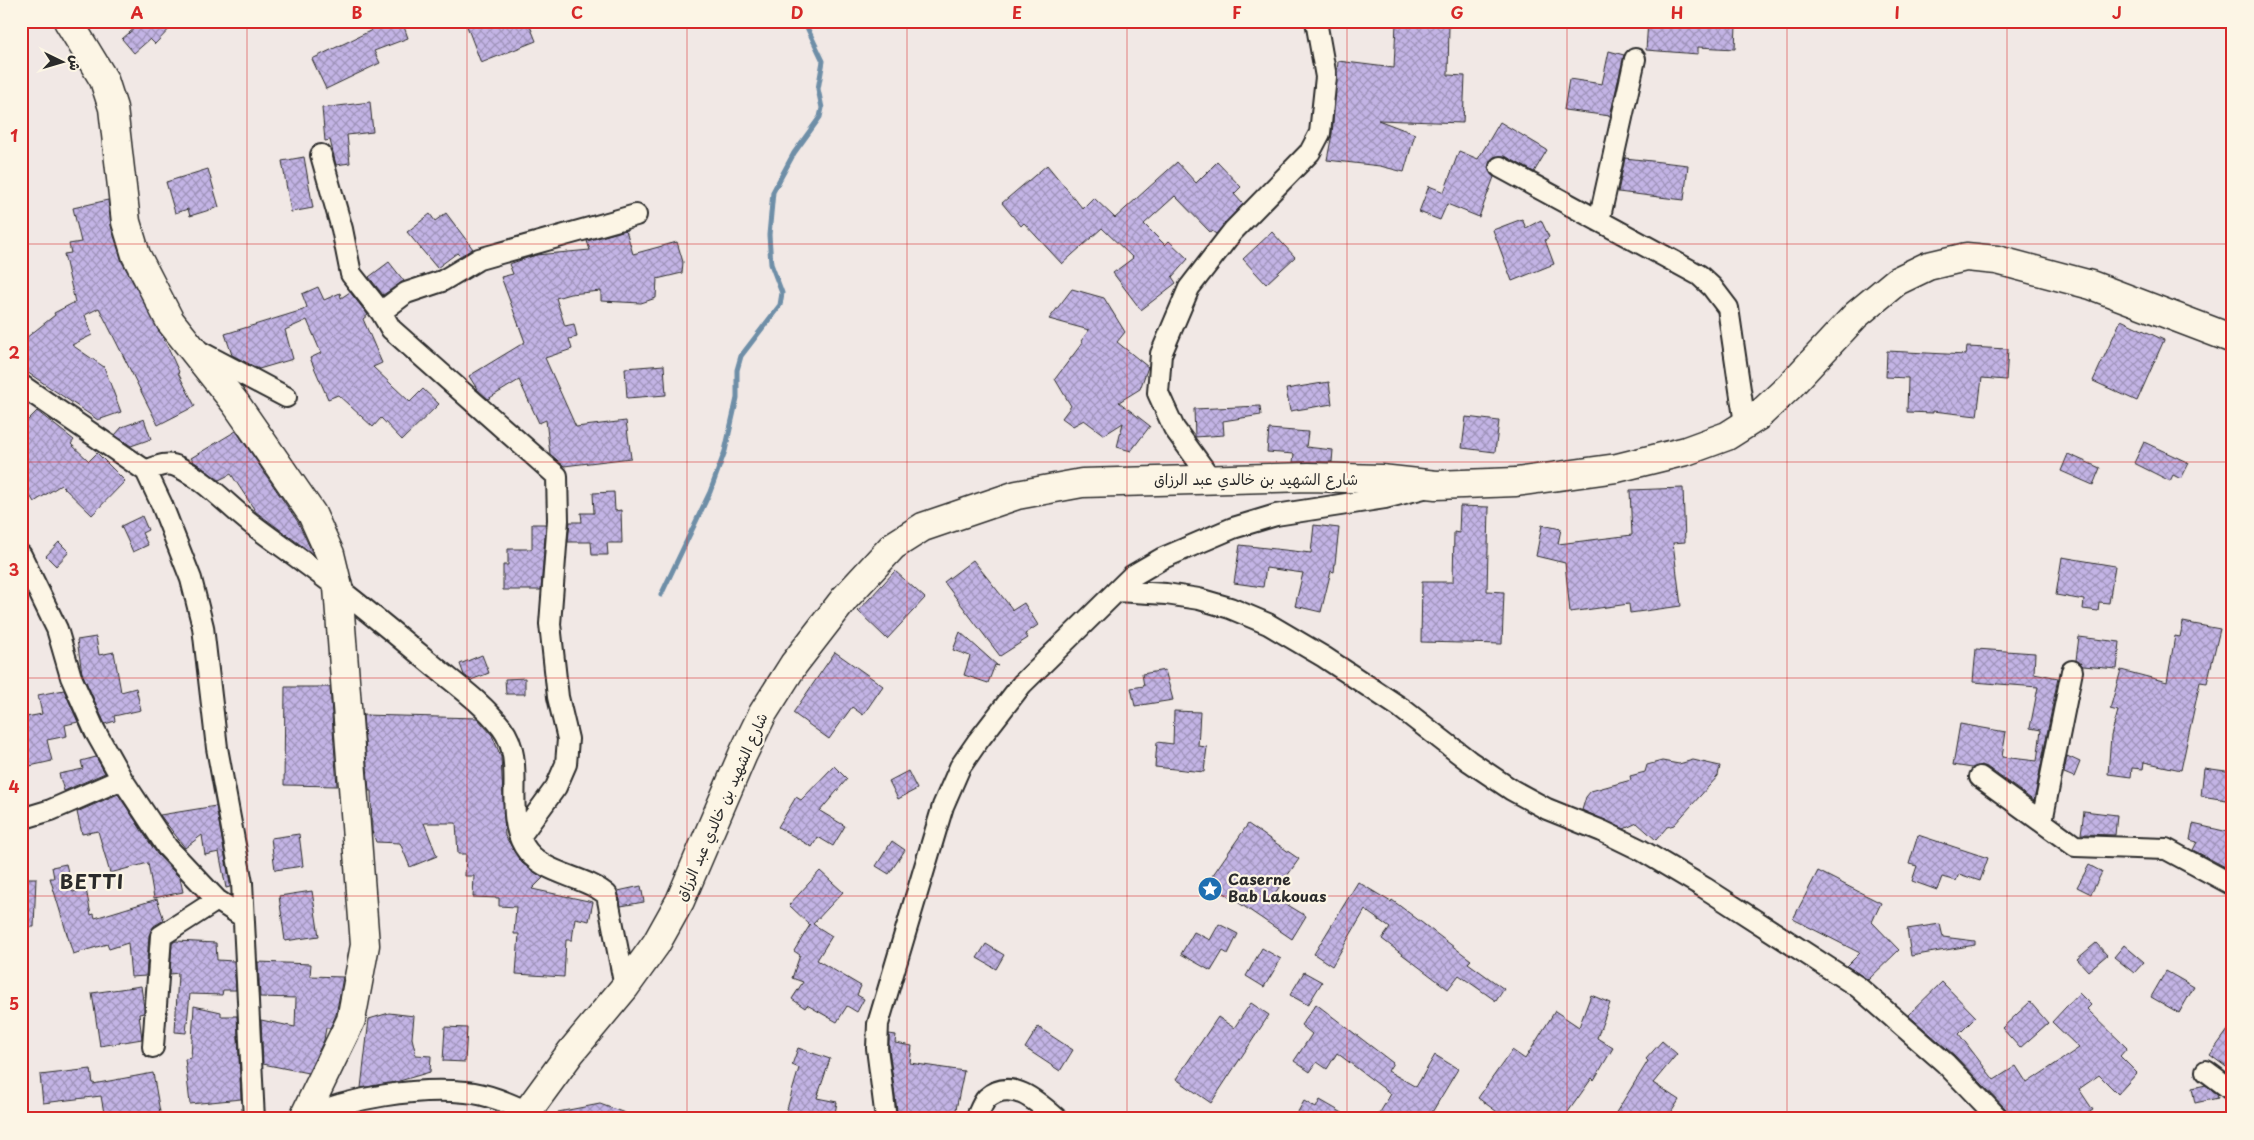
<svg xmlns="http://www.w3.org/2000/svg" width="2254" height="1140" viewBox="0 0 2254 1140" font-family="'Playpen Sans','Playpen Sans Arabic',sans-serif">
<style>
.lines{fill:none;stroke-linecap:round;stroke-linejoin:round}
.stream{stroke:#6e8ea7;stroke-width:5}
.building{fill:url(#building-cross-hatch);stroke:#2b2b2b}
.street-casing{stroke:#2b2b2b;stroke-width:24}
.secondary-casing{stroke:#2b2b2b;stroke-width:31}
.street{stroke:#fcf5e5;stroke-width:20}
.secondary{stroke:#fcf5e5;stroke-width:28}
.grid{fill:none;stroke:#d62828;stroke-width:1;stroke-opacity:0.55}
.labels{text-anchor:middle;stroke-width:4.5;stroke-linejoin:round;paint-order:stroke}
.street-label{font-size:15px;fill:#2b2b2b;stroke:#fcf5e5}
.poi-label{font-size:15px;font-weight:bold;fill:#2b2b2b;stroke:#fcf5e5;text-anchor:start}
.district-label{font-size:20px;font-weight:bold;letter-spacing:1px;fill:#2b2b2b;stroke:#fcf5e5}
.neatline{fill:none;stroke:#d62828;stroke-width:2}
.grid-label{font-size:16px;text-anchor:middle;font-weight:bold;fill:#d62828}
</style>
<defs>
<pattern id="building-cross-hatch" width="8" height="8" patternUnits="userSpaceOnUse" patternTransform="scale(1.25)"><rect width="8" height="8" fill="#c3b4e5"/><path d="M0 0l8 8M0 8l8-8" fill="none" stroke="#9f93ba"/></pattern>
</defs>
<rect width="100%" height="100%" fill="#f1e8e5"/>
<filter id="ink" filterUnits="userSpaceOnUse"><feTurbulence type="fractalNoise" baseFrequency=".02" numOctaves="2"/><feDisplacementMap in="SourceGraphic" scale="10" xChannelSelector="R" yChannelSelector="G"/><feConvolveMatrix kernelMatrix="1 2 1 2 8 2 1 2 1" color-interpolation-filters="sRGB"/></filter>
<g filter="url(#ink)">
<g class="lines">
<path class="stream" d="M661,595l49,-103 15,-41 12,-53v-28l4,-14 39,-51 2,-12 -11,-29 -2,-29 4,-43 21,-39 26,-36 2,-9 -4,-19 5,-28 -19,-40"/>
</g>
<path class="building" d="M143,21h34l-22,23 -5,-5 -16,14 -12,-14z
M369,21h33l6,17 -34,13 6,12 -54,26 -14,-30 60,-29z
M465,21h63l8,20 -55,22z
M1648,21h53l35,4 -1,24 -37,-2v7l-52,-4z
M1396,23l53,2 -1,50 17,1 -2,47 -85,-3 37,14 -11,38 -24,-6 -53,-6 5,-26 6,-73 56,7z
M1609,51l15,4 -14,61 -46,-6 5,-31 33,5z
M370,102l3,30 -26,3 3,28 -14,2 -6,-25 -5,1 -3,-33z
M1500,122l47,28 -13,22 -29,-16 -11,1 -6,10 6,10 -15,40 -32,-13 -7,16 -21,-8 10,-26 15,6 15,-41 19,8z
M304,157l9,51 -22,4 -9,-51z
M1625,158l63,7 -4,35 -66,-8z
M1177,162l19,21 21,-21 24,25 -7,7 9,10 -27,30 -4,-3 -2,1 -35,-36 -31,28 21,21 4,-4 19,18 -16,18 4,6 -35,27 -28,-37 20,-15 -31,-30 -40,36 -38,-41 -3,3 -19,-23 45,-38 36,44 11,-11 21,20z
M208,169l11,38 -29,9 -2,-7 -13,4 -9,-31z
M108,200l3,26 11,36 41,75 16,35 -1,1 17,33 -37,19 -59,-117 -14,7 7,20 -20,10 32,22 17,45 -23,8 -77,-52v-26l34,-27 -1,-2 21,-11 -11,-48 7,-1 -2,-9 12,-2 -8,-34z
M446,213l27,36 -13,7 -3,-3 -20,15 -30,-36 23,-18 5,7z
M1522,219l4,9 15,-8 8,17 -4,3 9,24 -42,17 -19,-51z
M626,230l7,24 44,-12 6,20 -1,11 -25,6 -1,19 -15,5 -40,-2v-10l-31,3 -14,4 9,28 9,-2 3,13 -8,2 3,10 -27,9 31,69 50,-6 5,37 -67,8 -14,-12 -4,-34 -7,3 -20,-43 -31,19 -11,-10 -8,-13 56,-34 -24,-65 12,-3 -4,-10 27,-9 54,-5 -3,-9z
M1272,232l23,25 -29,27 -23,-25z
M389,262l15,19 -21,14 -14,-18z
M318,287l6,13 16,-7 1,5 9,-6 18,23 -5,4 19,44 -9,4 37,35 13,-13 16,15 -37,36 -21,-22 -8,9 -35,-32 -10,4 -18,-41 11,-5 -14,-33 -22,10 8,29 -34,10 -27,-14 -7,-21 78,-24 4,-3 -5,-13z
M1072,289l32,9 21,34 -8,10 31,25 -8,22 -21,13 31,24 -19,25 -14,-4 6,-24 -19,12 -20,-15 -11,6 -11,-8 9,-12 -16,-27 28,-37 -2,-1 8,-11 -40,-11z
M2121,320l43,20 -27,61 -44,-20z
M1967,347l41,2 -2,31 -24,-2 -5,38 -44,-5v2l-26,-1 1,-34 -22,-1 1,-26 79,4z
M664,365l2,30 -39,3 -2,-30z
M1329,382l3,22 -42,7 -4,-22z
M1260,406l1,9 -38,6 1,14 -29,2 -1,-28z
M37,411l37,29 -3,4 18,17 8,-8 28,28 -33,34 -31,-30 -27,17 -13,-20v-55z
M1466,417l33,4 -4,31 -33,-4z
M144,419l7,20 -20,7 -16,-11 7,-8z
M1269,429l39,3 -2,15 27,3 -1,12h-39l1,-8 -27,-2z
M236,431l62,91 15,32 -57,-42 -25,-38 -12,6 -26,-19 -2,-3z
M2144,442l45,21 -8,16 -8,-4 -3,6 -36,-18z
M2068,454l32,14 -7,17 -32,-14z
M1683,488l2,54 -12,1 8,63 -51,7 -1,-9 -59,8 -5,-49 -29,-7 6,-31 19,4 -3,15 74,-9 -2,-45z
M614,492l1,19 6,-1 1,33h-15l1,12h-16l-1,-13h-23l2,-20h12l-1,-9h13l-1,-20z
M1460,506l29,1 -2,84 17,1 -2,52 -81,-2 1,-60h31l1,-50 5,1z
M142,516l6,14 -6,3 6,12 -15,7 -12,-26z
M532,524h14l-5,66h-38v-25h5v-16h24z
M1314,525l25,3 -5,44 -3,-1 -10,41 -26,-6 8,-33 -37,-5 -3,19 -29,-4 6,-38 71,8z
M59,542l10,10 -13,14 -10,-10z
M2062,557l53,9 -6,37 -10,-1 -1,9 -15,-2 1,-9 -28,-5z
M973,560l40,50 11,-7 14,22 -13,9 3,4 -28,18 -56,-74z
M895,571l30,27 -38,41 -29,-28z
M2183,622l37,7 -13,54 -7,-1 -19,88 -37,-8 -1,7 -11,-1 -1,9 -23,-3 3,-38 7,-25 -8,-2 11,-39 46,12 8,-46 5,1z
M960,632l38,34 -3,-1 -7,18 -24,-8 6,-19 -17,-6z
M96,637l3,18 15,-3 7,40 15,-4 5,22 -27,6 1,5 -10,3 -23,-51 -5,-33z
M2079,637l41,5 -3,27 -34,-3 -7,-6z
M1976,649l59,4 -1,20 24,5 -24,123 -47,-34 -6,-2 -9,3 -19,-3 7,-41 46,8 -4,25 35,4 4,-31 -11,-2 8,-41 -65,-5z
M835,652l48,34 -20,29 -11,-8 -23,32 -36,-26z
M482,655l7,18 -18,7 -7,-5 -4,-11z
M1165,670l8,30 -38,6 -4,-18 13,-2 -2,-12z
M525,678v16h-19l-1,-15z
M285,687h45l7,99 -53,-1z
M64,690l14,32 -13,3 2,11 -20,4 5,21 -31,7v-50l21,-4 -4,-19z
M1174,711l26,1 -2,34 9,1 -3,25 -49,-5 2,-25 16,2z
M363,715l114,3 15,17 9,22 4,79 17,27 21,15 -11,11 61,13 -4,19 -14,-3 -3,22h-6l-2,37 -48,-3 3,-40h-5l2,-27 -17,-1v-8l-26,-1 1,-21h-9l1,-22h-8l-2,-31h-32l13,33 -27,11 -10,-24 -24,-1 -4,-11 -1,-40h-2z
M2067,756l13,6 -6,15 -10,-4z
M96,757l9,16 -41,18 -5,-17 24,-5 -2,-8z
M1693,760l27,6 -2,10 -44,49 -7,2 -11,13 -19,-17 -13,6 -42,-19 4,-13 5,-6 40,-11 -1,-4 15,-4 2,-7 15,-4 17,3z
M834,766l13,13 -27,32 25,15 -12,20 -15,-9 -6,10 -34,-20 18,-30 5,3z
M2204,768l29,4v29l-32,-5z
M908,771l9,18 -19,10 -9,-18z
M118,794l39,60 23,24 3,14 -29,6 -6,-35 -38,10 -12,-42 -16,3 -5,-22z
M216,806l14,78v3l-4,1 -7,-36 -14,3 -3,-20 -17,13 -25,-33z
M2084,811l33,4 -2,20 -34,-1z
M1248,824l51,35 -26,37 33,20 -14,23 -84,-57z
M2193,824l40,9v38l-40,-21 4,-8 -7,-2z
M299,834l4,32 -28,4 -4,-32z
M1918,835l70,23 -8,23 -21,-7 -3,7 -14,-4 -5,13 -25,-9 5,-15 -8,-2z
M892,841l13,9 -16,24 -13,-8z
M66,864l7,28 13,-3 5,26 3,-1 1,4 62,-19 7,21 -10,6 -5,9 -3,41 -15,1 -3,-34 -19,6 -2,-5 -34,10 -23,-76h4l-2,-11z
M2089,865l13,7 -11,22 -14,-7z
M820,871l23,21 -30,32 19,12 -15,24 44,26 -4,9 7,4 -7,13 -10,-6 -10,16 -30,-17 -2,3 -13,-9 11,-17 -11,-4 8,-23 -6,-4 16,-26 -21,-20z
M1818,871l63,32 -9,19 27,28 -31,30 -21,-14 13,-13 -67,-34z
M21,878h15l-2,49h-13z
M1358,882l33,20 1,-2 79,60 -3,3 36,26 -8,12 -37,-26 -11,14 -66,-50 8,-11 -25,-18 -33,56 -18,-12z
M641,886l3,16 -23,4 -3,-15z
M312,891l7,45 -34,5 -6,-45z
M1219,924l19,10 -10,20 -5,-3 -12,20 -30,-17 13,-22 16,8z
M1940,924l3,13 32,4v4l-64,11 -4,-27z
M176,941l40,2 1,17 17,1 2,29h-13l-1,5 -32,-1 -4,39 -11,-1 3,-59 -8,1 2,-31z
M2096,943l11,12 -19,16 -11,-12z
M986,944l18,11 -8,14 -19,-11z
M2124,945l20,17 -10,11 -20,-16z
M1262,948l19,11 -17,28 -18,-11z
M258,962l53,2 -1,12 33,1 -7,38 -6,13h-4l-2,12 -16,33 -45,-9 -2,-44 34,7 1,-29 -36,-1z
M2166,971l28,16 -15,26 -28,-16z
M1304,972l18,10 -14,23 -18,-10z
M1942,982l34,35 -17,17 35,46 22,-14 11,17 52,-35 -27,-26 27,-29 12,12 -4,4 40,39 -7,8 17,17 -19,21 -19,-19 -20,14 14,21 -14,9h-68l-3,-8 -54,-56 -46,-40z
M141,986l3,22v5l-5,1 3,25 -42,7 -8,-53z
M1591,995l19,8 -13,35 16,10 -19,32 -2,-2 -29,41h-56l-29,-21 34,-48 13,9 30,-48 24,16z
M2030,1002l18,21 -28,25 -18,-20z
M1251,1003l18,12 -58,88 -35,-24 42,-62 16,11z
M1316,1004l77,59 -5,8 28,16 19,-32 23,14 -30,50h-52l15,-25 -54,-41 -10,16 -10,-7 -7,10 -16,-11 18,-27 -11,-9z
M194,1006l27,6v4h16l4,83 -51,5 -5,-45 6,-1z
M389,1013l25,3 -2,22 4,17 15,1 -1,16 -34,10 -35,6 8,-69z
M2233,1023v49l-23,-17z
M445,1027l22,1 -2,34 -22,-1z
M1038,1027l35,23 -13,21 -35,-23z
M889,1034l7,1 -1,8 17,3 -2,17 54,8 -10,48h-56l-9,-71z
M1662,1041l15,13 -24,29 26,17 -12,19h-55l36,-58 -2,-2z
M798,1048l32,11 -13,39 20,4 -3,17h-50l15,-51 -7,-3z
M91,1069l2,15 60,-11 7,39 -40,7h-15l-4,-23 -58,7 -3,-28z
M2206,1085l11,9 1,4 -23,5 -3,-15z
M1320,1100l33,19h-59l10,-18 12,7z
M600,1104l36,13v2h-78v-7z"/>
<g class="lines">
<defs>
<path id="street" d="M321,155l21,74 9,45 30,38 10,17 166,147 1,44 -8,104 8,73 10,42 -2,25 -10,23 -35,48
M1500,167l199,108 13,12 16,21 17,116
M1599,221l36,-162
M381,312l25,-19 36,-12 37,-22 157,-44
M197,350l89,47
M21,385l125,86 16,34 29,74 12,48 14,121 25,135 12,236
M146,471c10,-4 21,-10 32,-4 28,13 50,39 75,58 28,21 57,41 85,63 31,24 61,49 91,74 25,21 53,40 73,66 25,33 1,82 22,118 17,29 61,29 83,49l18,92
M1211,479l-37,-51 -16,-35 3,-39 28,-66 44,-57 77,-79 10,-19 6,-56 -10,-56
M21,555l36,74 14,48 24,54 27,48 45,68 50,53 26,17
M1117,591l49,3 33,5 31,9 38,16 56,33 77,51 68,53 43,29 35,19 55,22 39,19 64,38 153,99 87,76 54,56
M1980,777l95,69 91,3 67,36
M21,819l30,-9 71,-31
M2042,821l30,-150
M153,1047l8,-111 56,-36
M2206,1071l27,20
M304,1117c47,-19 111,-30 162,-25 22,2 42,11 62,20
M886,1119l-9,-71 1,-24 65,-218 17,-39 18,-26 44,-57 110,-108 31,-18 70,-30 43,-13 109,-17 39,-10
M976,1119c3,-6 6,-16 11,-21 24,-21 51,4 70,21"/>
<path id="secondary" d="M68,21l36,59 9,28 13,114 10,33 34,66 66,83 76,110 18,40 8,33 27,358 -14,75 -48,99
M522,1119l49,-67 54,-65 31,-43 24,-43 63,-147 20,-41 31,-49 51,-66 48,-52 30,-19 94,-32 65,-12 227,-6 72,2 55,6 80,-3 101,-14 69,-17 41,-15 30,-19 32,-30 67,-72 41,-34 31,-15 38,-9 31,3 94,25 142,54"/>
</defs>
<use href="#street" class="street-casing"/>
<use href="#secondary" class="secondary-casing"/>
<use href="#street" class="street"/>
<use href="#secondary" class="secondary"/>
</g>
</g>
<path class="grid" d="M247,21v1098M467,21v1098M687,21v1098M907,21v1098M1127,21v1098M1347,21v1098M1567,21v1098M1787,21v1098M2007,21v1098M21,244h2212M21,462h2212M21,678h2212M21,896h2212"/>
<defs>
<symbol id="sight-disc" viewBox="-11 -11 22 22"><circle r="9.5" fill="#1f6fb2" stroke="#fcf5e5"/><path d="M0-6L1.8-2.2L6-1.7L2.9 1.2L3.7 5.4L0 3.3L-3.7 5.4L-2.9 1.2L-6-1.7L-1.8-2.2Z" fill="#fff"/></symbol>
</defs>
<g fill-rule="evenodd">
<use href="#sight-disc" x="1196" y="875" width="28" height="28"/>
</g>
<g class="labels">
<g class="street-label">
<text x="1256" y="485">شارع الشهيد بن خالدي عبد الرزاق</text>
<text transform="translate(722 807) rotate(-66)" y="5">شارع الشهيد بن خالدي عبد الرزاق</text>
</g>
<g class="poi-label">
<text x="1228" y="885">Caserne<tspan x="1228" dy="17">Bab Lakouas</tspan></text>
</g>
<g class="district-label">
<text x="92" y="889">BETTI</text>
</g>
</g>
<rect width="2254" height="1140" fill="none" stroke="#fcf5e5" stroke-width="55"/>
<g transform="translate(62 62) rotate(95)" stroke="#fcf5e5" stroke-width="4" paint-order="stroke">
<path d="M0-4L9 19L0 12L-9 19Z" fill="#2b2b2b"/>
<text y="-8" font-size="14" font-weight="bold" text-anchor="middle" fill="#2b2b2b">ش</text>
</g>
<rect x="28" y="28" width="2198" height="1084" class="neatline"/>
<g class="grid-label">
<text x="137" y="19">A</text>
<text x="357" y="19">B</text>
<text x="577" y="19">C</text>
<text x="797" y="19">D</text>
<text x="1017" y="19">E</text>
<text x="1237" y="19">F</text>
<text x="1457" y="19">G</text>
<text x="1677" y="19">H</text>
<text x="1897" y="19">I</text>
<text x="2117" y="19">J</text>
<text x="14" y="142">1</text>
<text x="14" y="359">2</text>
<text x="14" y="576">3</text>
<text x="14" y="793">4</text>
<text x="14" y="1010">5</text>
</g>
</svg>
